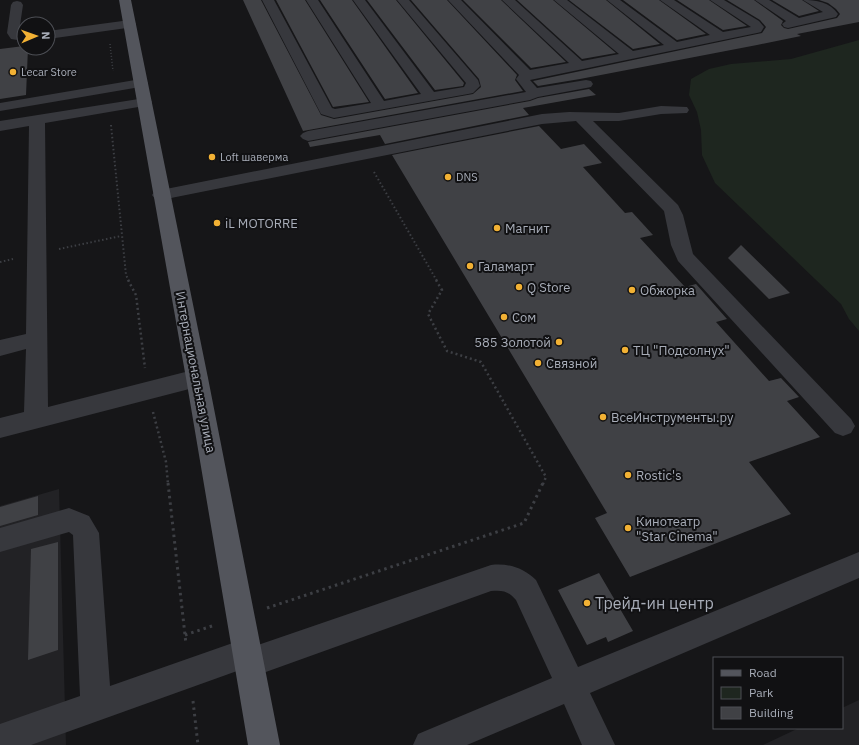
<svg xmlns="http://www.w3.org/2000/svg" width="859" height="745" viewBox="0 0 859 745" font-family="'IBM Plex Sans',sans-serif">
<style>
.built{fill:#222225}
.green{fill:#1e261f}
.building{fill:#404145}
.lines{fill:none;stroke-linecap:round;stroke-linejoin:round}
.path-far3{stroke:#3d3f44;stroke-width:1.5;stroke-dasharray:1 2;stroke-linecap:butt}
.path-far2{stroke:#3d3f44;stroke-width:2;stroke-dasharray:1.5 2.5;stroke-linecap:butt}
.path-far1{stroke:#3d3f44;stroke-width:2.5;stroke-dasharray:2 3;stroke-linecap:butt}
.path{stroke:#3d3f44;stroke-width:3;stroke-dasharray:2.5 4;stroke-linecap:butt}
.minor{fill:#37383d;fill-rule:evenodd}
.major{fill:#53555c;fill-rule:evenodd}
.poi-dot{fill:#f2b134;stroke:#111113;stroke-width:1.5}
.labels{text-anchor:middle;stroke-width:4;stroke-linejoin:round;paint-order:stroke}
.far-poi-label{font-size:11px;fill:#a8adb8;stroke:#111113;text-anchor:start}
.poi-label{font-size:13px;fill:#a8adb8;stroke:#111113;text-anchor:start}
.street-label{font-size:13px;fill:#a8adb8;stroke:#111113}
.near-poi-label{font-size:16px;fill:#a8adb8;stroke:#111113;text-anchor:start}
</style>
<rect width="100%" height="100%" fill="#161618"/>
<path class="built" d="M59,489l7,256h-66v-239z
M859,700v45h-96l36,-17h43v-20z"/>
<path class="green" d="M859,40v291l-10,-12 -8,-15 -126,-121 -13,-28 -1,-25 -4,-18 -8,-17 2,-16 18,-10 22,-5 60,-5z"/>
<path class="building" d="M243,0h18l60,115 13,4 139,-25 8,-7 -2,-8 -68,-79h36l70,75 -2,5 8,11 -220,40z
M276,0h29l64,102 -36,5z
M320,0h32l66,93 -33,6z
M367,0h29l68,83 -1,3 -28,4z
M463,0h38l65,62 -35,6z
M517,0h36l63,53 -34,6z
M569,0h37l54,44 -27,5z
M623,0h36l47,34 -29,6z
M677,0h32l38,26 -24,4z
M727,0h27l29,21 -2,4 3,3 4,1 49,-11 3,-4 -4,-5 -8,-6 -9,-3h40v22l-62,12 4,2 -44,9 -177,34 -42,7 -5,-5 229,-48 4,-6 -6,-7z
M772,0h30l17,11 -20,5z
M24,46v2h4l-2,47 -26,4v-50z
M589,89l7,6 -73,13 6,7 -144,29 -5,-9 -70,12 -2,-5 222,-41 8,-3z
M539,126l22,23 23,-5 18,19 -19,4 42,46 7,-1 21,23 -13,3 45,49 11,-3 31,35 -11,3 53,59 12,-3 18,19 -12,4 33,36 -71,25 42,52 -161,63 -35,-59 12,-5 -215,-358z
M741,245l49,48 -21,6 -41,-41z
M38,496v19l-38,11v-19z
M58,542v108l-30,10 3,-111z
M599,573l34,58 -25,11 -2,-5 -19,8 -29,-55z"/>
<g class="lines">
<path class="path-far3" d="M110,44l3,27"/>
<path class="path-far2" d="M111,125l15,150 3,6
M374,172l63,109
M59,249l62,-13
M0,262l13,-3"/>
<path class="path-far1" d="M128,280l8,15 9,73
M436,280l6,10 -14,24 19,37 34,11 65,115 -3,7
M153,412l13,50 2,22"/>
<path class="path" d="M168,483l18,161
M267,608l257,-85 19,-40
M185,635l30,-10
M193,701l5,44"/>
<path class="minor" d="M262,0h12l58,108 3,1 36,-6 -65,-103h12l66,101 37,-7 -68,-94h12l69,92 30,-5 2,-4 -69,-83h12l69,80 2,6 -7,7 -5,1 -134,24 -13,-4z
M448,0h13l69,70 39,-7 -67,-63h13l67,61 37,-7 -65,-54h13l66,51 31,-6 -57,-45h13l57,42 33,-7 -50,-35h14l49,32 28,-5 -41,-27h14l35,21 5,6 -3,5 -4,1 -227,47 7,8 49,-8 5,1 2,3 -2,3 -5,1 -48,9 -8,3 -222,41 -5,-2 -3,-3 3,-3 5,-2 218,-39 -10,-13 3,-4z
M755,0h14l30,18 24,-6 -20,-12c13,0 27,2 35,14l-2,3 -48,11 -4,-1 -2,-3 4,-3z
M17,1l4,1 2,3 -4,27 5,1v8l-13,-2 -4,-6 4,-28 2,-3z
M130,20l4,1 2,3 -2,3 -86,12v-8z
M141,79l5,1 2,3 -2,3 -146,25v-8z
M145,98l5,1 2,3 -2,3 -105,18 3,284 149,-38 8,3 3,6 -3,6 -8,3 -197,51v-20l24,-6 2,-63 -26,7v-16l26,-6 3,-208 -29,5v-10z
M661,106l26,1 2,3 -2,3 -26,1 -42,7h-26l85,84 5,10 10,39 158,165 4,7 -4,7 -8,3 -8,-3 -157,-172 -7,-16 -7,-34 -88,-90 -34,3 -381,76 -6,-1 -3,-4 3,-4 6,-1 381,-76 27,-2 50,1z
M69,508l20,8 10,17 11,153 137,-48 11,4v3l233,-80c18,-2 32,3 45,15l42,87 281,-115v26l-269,115 25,52h-33l-18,-41 -97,41h-54l5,-11 134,-56 -36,-78c-8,-9 -13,-10 -25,-9l-242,87 -11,-4 -1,-3 -206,74h-31v-21l80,-28 -7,-161 -4,-3 -69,20v-24z"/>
<path class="major" d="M119,0h12l77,378 72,367h-32l-62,-367z"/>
</g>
<g class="poi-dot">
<circle cx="13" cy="72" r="4"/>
<circle cx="212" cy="157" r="4"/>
<circle cx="448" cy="177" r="4"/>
<circle cx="217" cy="223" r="4"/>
<circle cx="497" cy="228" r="4"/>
<circle cx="470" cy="266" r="4"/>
<circle cx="519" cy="287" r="4"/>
<circle cx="632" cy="290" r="4"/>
<circle cx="504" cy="317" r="4"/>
<circle cx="559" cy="342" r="4"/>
<circle cx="625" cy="350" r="4"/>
<circle cx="538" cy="363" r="4"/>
<circle cx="603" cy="417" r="4"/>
<circle cx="628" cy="475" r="4"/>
<circle cx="628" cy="528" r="4"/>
<circle cx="587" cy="603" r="4"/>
</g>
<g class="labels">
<g class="far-poi-label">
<text x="21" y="76">Lecar Store</text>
<text x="220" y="161">Loft шаверма</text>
<text x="456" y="181">DNS</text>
</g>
<g class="poi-label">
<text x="225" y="228">iL MOTORRE</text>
<text x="505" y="233">Магнит</text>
<text x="478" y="271">Галамарт</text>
<text x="527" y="292">Q Store</text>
<text x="640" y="295">Обжорка</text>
<text x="512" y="322">Сом</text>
<text x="551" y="347" text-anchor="end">585 Золотой</text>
<text x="633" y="355">ТЦ "Подсолнух"</text>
<text x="546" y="368">Связной</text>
<text x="611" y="422">ВсеИнструменты.ру</text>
<text x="636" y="480">Rostic's</text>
<text x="636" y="526">Кинотеатр<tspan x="636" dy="15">"Star Cinema"</tspan></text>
</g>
<g class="street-label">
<text transform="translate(196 372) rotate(79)" y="5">Интернациональная улица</text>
</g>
<g class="near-poi-label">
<text x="595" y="609">Трейд-ин центр</text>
</g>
</g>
<rect x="713" y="657" width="130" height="72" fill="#111113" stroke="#4d4f55"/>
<rect x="721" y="670" width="20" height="6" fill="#53555c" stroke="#4d4f55"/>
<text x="749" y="677" font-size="12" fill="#a8adb8">Road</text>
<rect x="721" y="687" width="20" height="12" fill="#1e261f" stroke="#4d4f55"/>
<text x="749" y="697" font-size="12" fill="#a8adb8">Park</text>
<rect x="721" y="707" width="20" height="12" fill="#404145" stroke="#4d4f55"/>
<text x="749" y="717" font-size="12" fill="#a8adb8">Building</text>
<g transform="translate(36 36) rotate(88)"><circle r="19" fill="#111113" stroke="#4d4f55"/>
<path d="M0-3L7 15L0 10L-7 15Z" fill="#f2b134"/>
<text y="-6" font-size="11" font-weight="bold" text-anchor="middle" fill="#a8adb8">N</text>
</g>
</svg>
